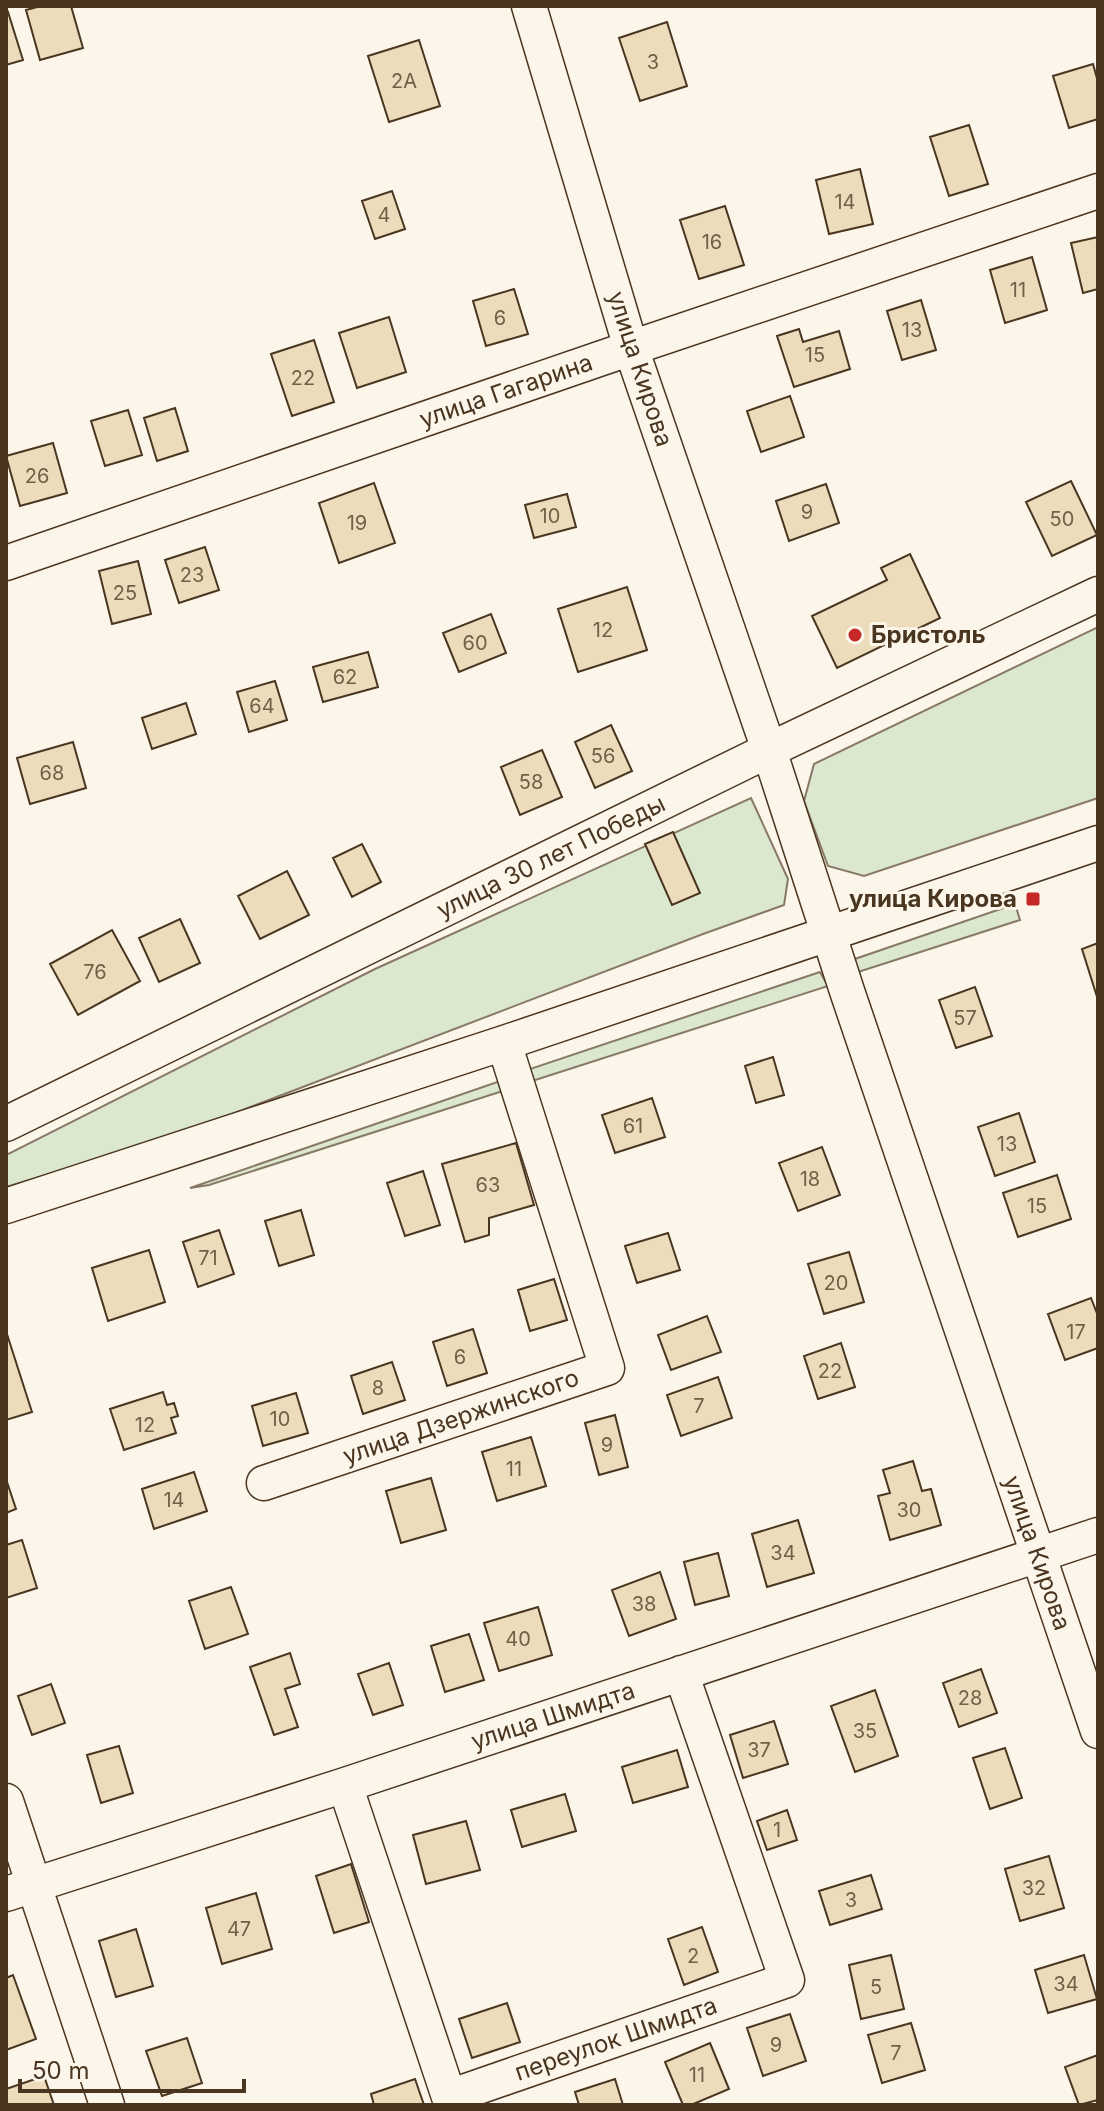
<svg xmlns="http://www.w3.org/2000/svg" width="1104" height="2111" viewBox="0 0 1104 2111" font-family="Inter,sans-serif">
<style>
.green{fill:#dce7d0;stroke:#887966;stroke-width:2}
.building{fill:#ecdcbc;stroke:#4a3520;stroke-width:2}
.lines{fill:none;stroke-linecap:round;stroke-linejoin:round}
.minor-casing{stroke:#4a3520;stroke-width:37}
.minor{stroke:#fbf6e9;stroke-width:34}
.poi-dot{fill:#c62828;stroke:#fbf6e9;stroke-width:3}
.labels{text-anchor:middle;stroke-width:6;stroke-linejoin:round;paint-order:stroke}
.number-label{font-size:20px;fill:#725f47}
.street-label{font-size:24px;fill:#4a3520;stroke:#fbf6e9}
.poi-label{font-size:24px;font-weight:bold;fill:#4a3520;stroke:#fbf6e9;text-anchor:start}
</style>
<rect width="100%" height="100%" fill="#fbf6e9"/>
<path class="green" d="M1098,627v171l-234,78 -36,-10 -24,-65 10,-37z
M751,798l37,81 -4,26 -81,29 -531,203 -166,50v-32l369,-186z
M1015,904l5,16 -165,53 -3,-13z
M820,972l8,14 -299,96 -5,-11z
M506,1079l3,10 -300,96 -19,3z"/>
<path class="building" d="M41,6h30l12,42 -43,12 -14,-50z
M8,12l15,48 -17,5v-52z
M667,22l20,64 -47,15 -21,-63z
M419,40l21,66 -51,16 -21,-66z
M1093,64l5,18v37l-29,9 -16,-52z
M969,125l19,59 -39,12 -19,-59z
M860,169l13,55 -44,10 -13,-54z
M392,191l13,38 -30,10 -13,-38z
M725,206l19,59 -45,14 -19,-59z
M1098,237v52l-15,4 -12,-50z
M1032,257l15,53 -42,13 -15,-53z
M514,289l14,45 -42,12 -13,-45z
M921,300l15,50 -34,10 -15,-49z
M389,317l17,55 -49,16 -18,-55z
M799,329l4,13 36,-11 11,38 -56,18 -17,-51z
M314,340l20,62 -42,14 -21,-62z
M790,396l14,41 -43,15 -14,-41z
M175,408l13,43 -31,10 -13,-43z
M128,410l14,45 -37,11 -14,-45z
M53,443l14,50 -47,13 -14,-50z
M1071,481l26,54 -45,21 -26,-54z
M374,483l21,60 -56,20 -20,-60z
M826,484l13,39 -50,18 -13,-40z
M567,494l9,33 -42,11 -9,-33z
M205,547l14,43 -40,13 -14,-43z
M910,554l30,64 -103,50 -25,-52 75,-36 -6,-12z
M138,561l13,53 -39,10 -13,-53z
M627,587l20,63 -69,22 -20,-63z
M491,614l15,39 -47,19 -16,-39z
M368,652l10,35 -55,15 -10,-35z
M275,681l12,39 -38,12 -12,-40z
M186,703l10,31 -44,15 -10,-31z
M611,725l21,46 -37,17 -20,-46z
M73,742l13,46 -56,16 -13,-46z
M542,750l20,47 -42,18 -19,-48z
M673,832l27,61 -28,12 -27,-61z
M362,844l19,38 -29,15 -19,-39z
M287,871l22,44 -49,24 -22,-43z
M180,919l20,44 -41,19 -20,-44z
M112,930l28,51 -62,34 -28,-51z
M1098,943v57l-16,-51z
M975,987l17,49 -36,12 -17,-48z
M773,1057l11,38 -28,8 -11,-37z
M652,1098l13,39 -50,16 -13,-38z
M1019,1113l16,49 -40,14 -17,-49z
M516,1143l18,62 -45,13v17l-24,7 -23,-78z
M822,1147l18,48 -42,16 -19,-48z
M423,1171l17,54 -35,11 -18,-53z
M1057,1175l14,44 -53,18 -15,-44z
M301,1210l13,45 -35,11 -14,-45z
M219,1230l15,44 -36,13 -15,-45z
M668,1233l12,37 -43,13 -12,-37z
M149,1250l16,52 -57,19 -16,-53z
M849,1252l15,50 -40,12 -16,-50z
M554,1279l13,41 -37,11 -12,-41z
M1091,1298l7,18v32l-33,12 -17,-46z
M707,1316l14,36 -50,18 -13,-35z
M473,1329l14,44 -40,13 -14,-44z
M6,1331l26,81 -26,8z
M841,1343l14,44 -37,12 -14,-43z
M392,1362l13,38 -42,14 -12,-38z
M718,1377l14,41 -51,18 -14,-41z
M163,1392l4,13 7,-2 4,13 -7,2 5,15 -52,17 -14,-41z
M296,1393l12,40 -45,13 -11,-40z
M615,1415l13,52 -29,8 -14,-52z
M531,1437l15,49 -49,15 -15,-49z
M913,1461l9,30 9,-2 10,36 -51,15 -12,-44 12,-3 -7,-23z
M194,1472l13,39 -53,18 -12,-40z
M431,1478l15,52 -45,13 -15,-52z
M6,1479l10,30 -10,4z
M798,1520l16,53 -47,14 -15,-53z
M22,1540l15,48 -31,10v-53z
M718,1553l11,43 -34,9 -11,-43z
M660,1572l16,47 -47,17 -17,-46z
M231,1587l17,47 -43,15 -16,-48z
M538,1607l14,48 -53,16 -15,-48z
M469,1634l15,46 -39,12 -14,-46z
M290,1653l10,31 -15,5 13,38 -24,8 -24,-68z
M389,1663l14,42 -30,10 -15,-41z
M981,1669l16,44 -38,14 -16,-44z
M51,1684l14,39 -33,12 -14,-39z
M875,1690l23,66 -43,16 -24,-66z
M774,1721l14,43 -45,14 -13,-43z
M119,1746l14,47 -32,10 -14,-48z
M1005,1748l17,50 -32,11 -17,-51z
M677,1750l11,37 -55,16 -11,-36z
M565,1794l11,37 -54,16 -11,-37z
M787,1810l10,30 -30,10 -10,-29z
M466,1821l14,49 -54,14 -13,-49z
M1049,1856l15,52 -44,13 -15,-52z
M351,1864l18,58 -35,11 -18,-57z
M871,1875l11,34 -52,16 -11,-34z
M256,1893l16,56 -50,15 -16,-56z
M702,1927l16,45 -34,13 -16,-46z
M136,1929l17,57 -37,11 -17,-56z
M891,1955l13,54 -43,10 -12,-54z
M1084,1955l13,44 -49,14 -13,-43z
M13,1975l23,64 -30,11v-72z
M507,2003l13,39 -48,16 -13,-39z
M790,2014l16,47 -43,15 -16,-48z
M911,2023l14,47 -43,13 -14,-48z
M187,2038l15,45 -40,13 -16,-45z
M710,2043l19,46 -38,16h-8l-18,-43z
M1098,2055v45l-19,5 -14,-38z
M44,2076l10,29h-48v-16z
M415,2079l9,26h-50l-3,-11z
M615,2079l8,26h-44l-4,-13z"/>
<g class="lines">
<defs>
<path id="minor" d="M529,6l102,342 138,402 78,241 251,740
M6,563l625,-215 467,-157
M6,1124l763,-374 329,-156
M6,1206l498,-163 594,-200
M264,1483l343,-115 -103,-325
M345,1785l104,312 338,-117 -106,-307
M6,1801l101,304
M6,1894l339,-109 753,-250"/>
</defs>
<use href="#minor" class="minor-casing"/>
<use href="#minor" class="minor"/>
</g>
<g class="poi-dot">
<circle cx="855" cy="635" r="8"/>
<rect x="1025" y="891" width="16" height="16" rx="4"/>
</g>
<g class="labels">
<g class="number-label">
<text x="653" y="69">3</text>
<text x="404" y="88">2А</text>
<text x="845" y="209">14</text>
<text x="384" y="222">4</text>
<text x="712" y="249">16</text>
<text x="1018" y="297">11</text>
<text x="500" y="325">6</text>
<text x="912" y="337">13</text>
<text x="815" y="362">15</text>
<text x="303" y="385">22</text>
<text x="37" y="483">26</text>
<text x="807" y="519">9</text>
<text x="550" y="523">10</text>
<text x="1062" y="526">50</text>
<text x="357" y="530">19</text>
<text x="192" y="582">23</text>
<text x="125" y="600">25</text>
<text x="603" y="637">12</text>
<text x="475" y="650">60</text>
<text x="345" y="684">62</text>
<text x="262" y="713">64</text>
<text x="603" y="763">56</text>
<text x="52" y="780">68</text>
<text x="531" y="789">58</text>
<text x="95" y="979">76</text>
<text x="965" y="1025">57</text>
<text x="633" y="1133">61</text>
<text x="1007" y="1151">13</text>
<text x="810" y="1186">18</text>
<text x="488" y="1192">63</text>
<text x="1037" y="1213">15</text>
<text x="208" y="1265">71</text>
<text x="836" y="1290">20</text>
<text x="1076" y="1339">17</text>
<text x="460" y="1364">6</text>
<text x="830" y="1378">22</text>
<text x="378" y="1395">8</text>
<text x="699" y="1413">7</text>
<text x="280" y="1426">10</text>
<text x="145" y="1432">12</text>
<text x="607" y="1452">9</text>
<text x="514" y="1476">11</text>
<text x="174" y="1507">14</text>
<text x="909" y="1517">30</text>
<text x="783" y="1560">34</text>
<text x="644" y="1611">38</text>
<text x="518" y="1646">40</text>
<text x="970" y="1705">28</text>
<text x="865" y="1738">35</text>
<text x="759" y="1757">37</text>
<text x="777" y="1837">1</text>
<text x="1034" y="1895">32</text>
<text x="851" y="1907">3</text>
<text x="239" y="1936">47</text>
<text x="693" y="1963">2</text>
<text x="1066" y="1991">34</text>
<text x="876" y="1994">5</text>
<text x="776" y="2052">9</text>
<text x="896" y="2060">7</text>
<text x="697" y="2082">11</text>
</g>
<g class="street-label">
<text transform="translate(640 369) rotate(72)" y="8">улица Кирова</text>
<text transform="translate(506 391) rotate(-19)" y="8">улица Гагарина</text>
<text transform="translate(551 857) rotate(-26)" y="8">улица 30 лет Победы</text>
<text transform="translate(461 1417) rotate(-19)" y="8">улица Дзержинского</text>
<text transform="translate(1037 1553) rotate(71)" y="8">улица Кирова</text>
<text transform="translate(553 1716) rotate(-18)" y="8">улица Шмидта</text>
<text transform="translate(616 2039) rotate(-19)" y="8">переулок Шмидта</text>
</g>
<g class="poi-label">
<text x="871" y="643">Бристоль</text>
<text x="1017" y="907" text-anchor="end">улица Кирова</text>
</g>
</g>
<rect width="1104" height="2111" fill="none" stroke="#4a3520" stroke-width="16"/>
<path d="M20 2079v12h224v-12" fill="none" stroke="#4a3520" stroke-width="4"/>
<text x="32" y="2079" font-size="24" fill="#4a3520" stroke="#fbf6e9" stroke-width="6" paint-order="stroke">50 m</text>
</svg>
